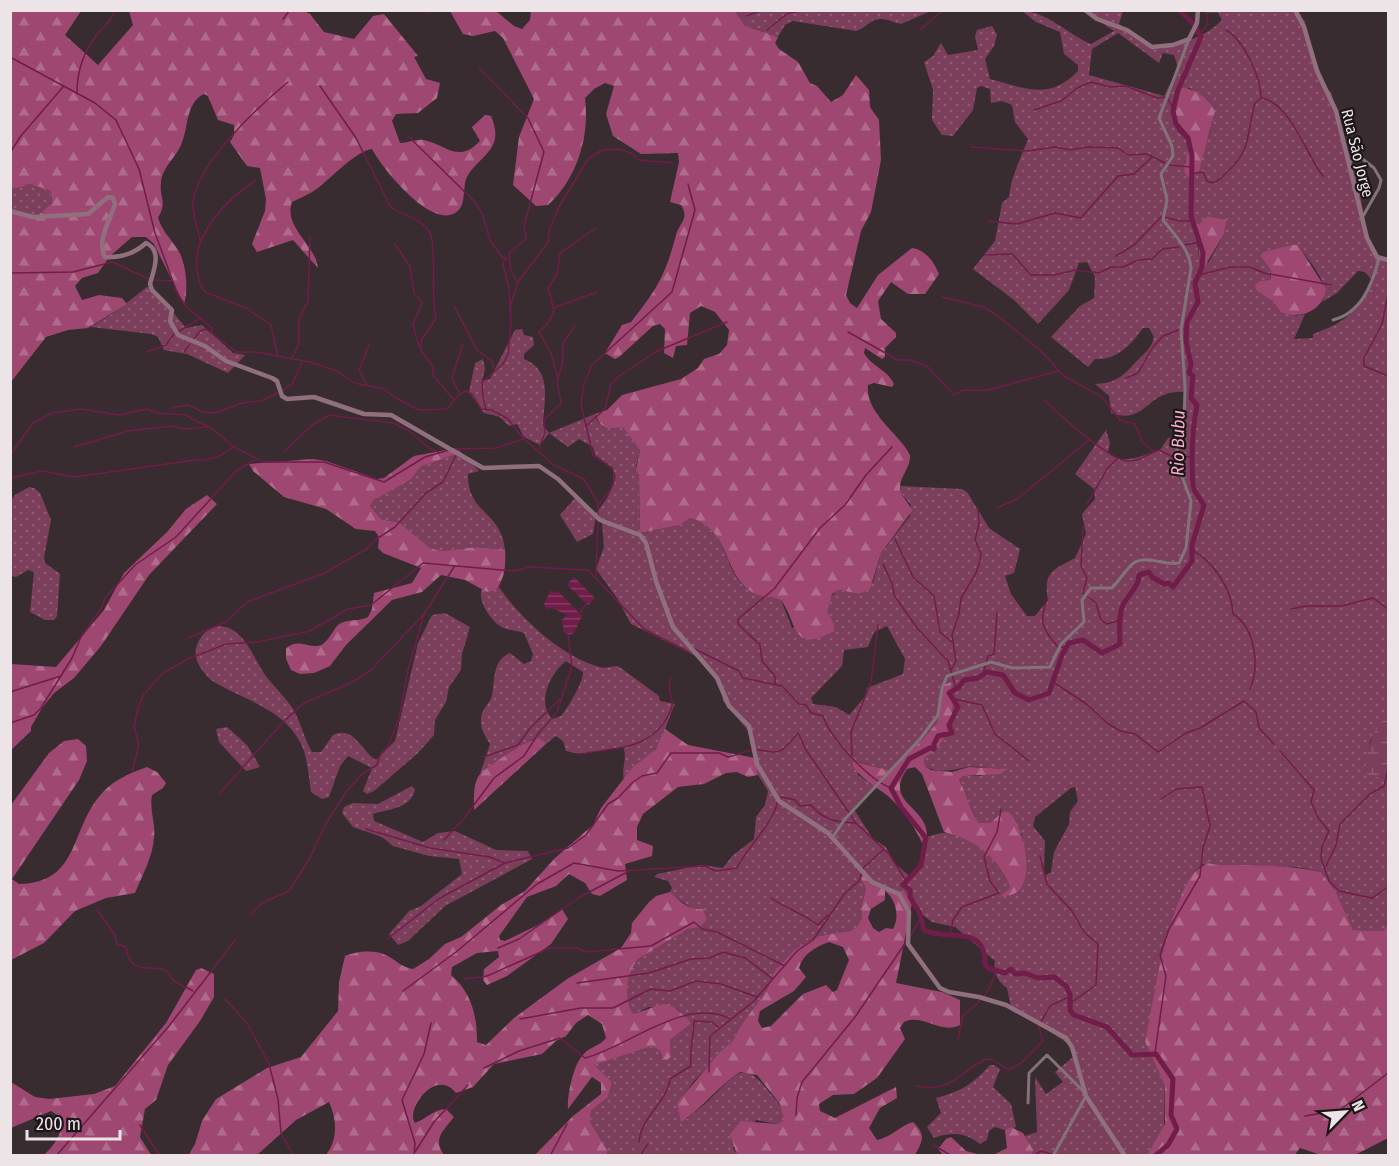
<svg xmlns="http://www.w3.org/2000/svg" width="1399" height="1166" viewBox="0 0 1399 1166" font-family="'Fira Sans Condensed',sans-serif">
<style>
.grass{fill:url(#grass-dots);fill-rule:evenodd}
.forest{fill:url(#forest-firs);fill-rule:evenodd}
.wetland{fill:url(#wetland-marsh)}
.water{fill:url(#water-rules)}
.lines{fill:none;stroke-linecap:round;stroke-linejoin:round}
.stream{stroke:#711d49;stroke-width:1.5}
.river{stroke:#711d49;stroke-width:5}
.street{stroke:#817379;stroke-width:3}
.secondary{stroke:#90707e;stroke-width:4.5}
.labels{text-anchor:middle;stroke-width:4.5;stroke-linejoin:round;paint-order:stroke}
.street-label{font-size:16px;fill:#ece4e7;stroke:#1c1618}
.water-label{font-size:18px;font-style:italic;fill:#f7aecd;stroke:#1c1618}
</style>
<defs>
<pattern id="grass-dots" width="8" height="8" patternUnits="userSpaceOnUse" patternTransform="scale(1.5)"><rect width="8" height="8" fill="#7c3f5b"/><path d="M2 2h.1M6 6h.1" fill="none" stroke="#8f5b73" stroke-width="1.8" stroke-linecap="round"/></pattern>
<pattern id="forest-firs" width="22" height="20" patternUnits="userSpaceOnUse" patternTransform="scale(1.5)"><rect width="22" height="20" fill="#9e4770"/><path d="M5 1l3.5 6h-7zM16 11l3.5 6h-7z" fill="#b06a8b"/></pattern>
<pattern id="wetland-marsh" width="20" height="14" patternUnits="userSpaceOnUse" patternTransform="scale(1.5)"><rect width="20" height="14" fill="#7c3f5b"/><path d="M1 5h8M5 5V1M11 12h8M15 12V8" fill="none" stroke="#8f5b73"/></pattern>
<pattern id="water-rules" width="6" height="5" patternUnits="userSpaceOnUse" patternTransform="scale(1.5)"><rect width="6" height="5" fill="#711d49"/><path d="M0 2.5h6" fill="none" stroke="#853e63"/></pattern>
</defs>
<rect width="100%" height="100%" fill="#382c31"/>
<path class="grass" d="M735,11h196l-30,13c-6,-1 -13,-5 -19,-5 -11,-1 -17,10 -26,12l-63,-10 -8,4 -7,12 -33,-11z
M1022,11c24,0 47,24 69,33l23,-13 -30,-20h39l-4,13 40,25c22,-5 47,-12 63,-29l-5,-9h81l7,11 8,33 15,36 3,1 28,95 8,48 13,22h8v458l-18,26 -5,32 17,5 6,-5v151l-5,7 -30,-1 -17,-38 -15,-20 -24,-5 -61,-2 -15,2 -18,-3 -10,9 -20,43 -28,126 20,44 -1,41 -17,28h-117l4,-4 -9,-15 12,-4 -2,-55 11,17 17,-12 -8,-10 18,-15 -4,-13 -58,-37 -4,-19c-8,-5 -15,-16 -12,-27l-40,-34 -23,-5 -14,-11 -15,-21 -6,2 -34,-12 3,9 -4,15v14l-5,9 -7,4 -31,5 -25,14 -20,22 -7,18 -26,35 -9,17 -38,39 -16,22 9,16c8,-8 18,-14 25,-22 24,-23 32,-39 57,-5 7,9 16,15 15,28l-7,4 -21,-4 -23,28 4,7h-130l1,-4 -18,-29 1,-11 17,-14 4,-15 -19,-17 59,-19 8,5 3,8 8,-2 -1,-17 22,-17 -15,-14 -29,-2 -15,8c-10,-17 -8,-42 5,-56l50,-30 12,-2 7,-7c-12,-11 -25,-17 -37,-28l2,-4 -4,-7 -14,-4 3,-3 44,-9 22,3 9,-12 22,-17 2,-22 9,-12 3,-14 -10,-16 -8,-42 -27,-32 -2,-17 -21,-26 -69,-34 -14,-26 -21,-29 8,-22 -2,-24 -6,-6 -3,17 -16,8 -17,-27 16,-18 19,17c12,-14 21,-27 18,-46l-18,-13 -2,-8 -14,-8 -11,8 -19,-14 -9,12 -16,-8 -7,-13 -8,2 -9,-9 -16,-4 -15,-21 6,-29 8,-4 2,10 -3,12 8,-2 25,-49 7,-1 2,6 9,2 1,8 -10,9v5c29,12 20,40 19,66l6,8 46,-19c3,15 15,17 28,12l17,24 -4,16 3,9 1,58 40,-8 10,-7c42,12 31,54 60,73 10,6 22,5 31,9l11,28 36,-12c-4,-11 1,-20 11,-26l20,4 14,-12 8,-29 29,-37 1,-11 -10,-12 -1,-7 62,3 5,3 22,36 31,21 -6,24 -9,3 6,18 16,22h8l13,-16c-5,-28 5,-30 27,-42l11,-24 -4,-20 13,-15 -1,-10 -19,-15 31,-44 4,13 -2,9c12,15 36,3 52,-2l8,-12 15,-3 3,-43c-40,-4 -39,34 -75,21l-2,-17 -14,-12c19,-1 26,-6 38,-19 8,-10 18,-14 21,-28l-5,-9h-6c-11,16 -27,33 -48,31l-7,8 -37,-30 29,-31 14,-8 1,-21 -8,-15 -8,1 -10,27 -31,34 -24,-24 -41,-31 22,-28 7,-38 7,-6c2,-21 12,-39 19,-58l-13,-17 -3,-17 -10,-4 -11,2 -1,-14 -9,-3 -4,2 -4,22 -20,26 -11,-1 -10,-15 1,-30 -9,-28 9,-6 8,-13 7,12 30,-5 -3,-14 2,-6 15,-4 5,9 -3,11 -9,13 5,20c35,9 60,22 88,-8v-6l-14,-11 -4,-22 -24,-10zM1118,33l41,30 4,-10 11,2 4,13 -14,28 -75,-21 3,-26zM1190,88l22,18c2,27 -6,43 -28,58l6,-12 -1,-9 -12,-13 3,-41zM1208,216l17,4 -1,14 -15,28 -9,3 -3,-22zM1291,245h7c10,16 34,38 24,57l15,-9 21,-22 7,1 7,8c-15,32 -25,42 -59,54v4l-19,1 11,-25 -9,2 -23,-15 -13,-20 10,-1c3,-11 -4,-16 -10,-24zM887,626l18,33 -2,15 -36,14 -2,9 -16,18 -13,-8 -23,-3 -2,-6 31,-32 2,-16 24,-3 6,-15zM951,682c5,30 1,60 -27,76l1,8c14,8 28,4 42,1 11,-2 23,3 35,1l-22,8h-17l-4,4c9,14 10,31 20,43h11l8,-8 24,19 3,41 -15,20 -9,1 9,-8 -1,-4c-16,-32 -49,-65 -86,-45l-3,30 -8,9 -19,-16 -7,-15 -13,-8 -20,-31 21,-22 -16,-11 1,-13 29,8 33,-29 16,-18 6,-38zM1071,788l4,-1 3,14 -8,11 -1,12 -15,28 -3,20 -5,3 -2,-4 1,-30 -12,-15 2,-9z
M28,182l23,9 1,12 -16,14 -25,-5v-23l12,-2z
M147,287h5l34,41 16,-3 31,28 12,2 -17,18 -41,-19 -23,-4 -6,-13 -7,-3 -60,-7 24,-15z
M459,450l20,21 -11,3c-1,40 33,36 37,76l-28,-3 -36,4 -11,-3 -30,-25 -19,-4 -11,-13 4,-6 37,-22 9,-11z
M29,487l5,1 6,5 11,27 -7,38 1,5 15,11 -3,42 -3,4h-9l-15,-8 4,-40 -6,-2 -12,7 -5,-1 1,-77 3,-4z
M499,587c20,30 64,71 101,80 5,2 12,-1 18,-1l41,30 1,5 15,3c-7,14 -10,31 -18,43 -9,13 -24,19 -33,33 -3,-12 4,-23 -1,-33l-43,7 -14,-3 -3,-10 -7,-5 -9,7 -14,-4 -53,35 10,-30c-4,-7 -9,-13 -9,-22 -1,-12 8,-17 11,-26 3,-15 0,-36 18,-43l14,11 7,-3 2,-7 -9,-21c-8,-3 -17,-2 -24,-7 -10,-7 -23,-26 -18,-37l5,3 9,-1zM566,661l17,11c1,9 -15,36 -22,44l-9,3c-16,-18 -1,-46 14,-58z
M445,613l25,14 -8,27 -1,16 -12,17 -3,15 -11,18 -1,15 -16,18 -44,38 -7,3 -4,-3 9,-23 -24,-12 -8,10 -11,31 -7,2 -11,-7c-2,-13 -3,-28 -7,-41 -15,-42 -60,-50 -93,-71 -6,-6 -13,-13 -15,-23 -3,-19 17,-38 35,-28 19,10 25,37 39,52 8,10 16,17 23,28 8,14 11,29 19,43h9l12,-17c21,-10 28,16 43,25l19,-19 23,-98 14,-28z
M227,727l20,18 13,22 -14,4 -27,-29 -3,-13z
M412,786l3,4c-5,19 -27,19 -42,24l1,7 49,21 15,-9 17,-2 41,19 32,1 4,8 -87,47 -37,35 -10,4 -9,-11 20,-23 12,-5 41,-32 -3,-15 -30,-3 -36,-10 -11,-9 -29,-10 -11,-14 2,-6 9,-4 25,1z
M990,1065h4l6,4 -7,18 18,17 5,23 -11,3 -10,-3 -6,4 -2,9 -7,4c-15,-12 -29,-12 -46,-6l-7,-11 14,-14 -5,-15c25,-7 35,-12 54,-33z"/>
<path class="forest" d="M10,11h71l-16,24 33,30 35,-40 -4,-14h175l6,3 14,18 30,7 19,-23 11,-2 34,42 -4,1 12,22 14,4 -3,15 -19,15 -22,1 -4,7 8,22c8,0 16,-4 24,-3 23,5 34,24 56,1l-8,-14 13,-12 6,1c14,33 -9,38 -23,59 -7,11 0,31 -13,38 -25,15 -73,-45 -83,-64 -16,2 -41,29 -54,39 -8,6 -18,10 -26,14 -9,25 24,43 26,66l-25,-28 -36,12 -5,-8 13,-33 1,-12 -6,-31 -13,-2 -17,-24 4,-7v-10l-16,-5 -10,-24 -4,-2c-19,9 -15,34 -23,51 -5,12 -19,23 -20,37 -2,17 7,18 -3,36 4,12 11,19 18,29 10,13 13,41 8,57l-30,-60 -8,-7h-14l-22,19 -12,17 -16,5 -7,8 7,14 17,-5 23,3 5,6 -39,24 -20,2 -22,7 -35,45v-170l25,5 16,-14 -1,-12 -23,-8 -5,4 -12,2z
M450,11h46l18,15 8,3 8,-9 1,-9h204l10,15 33,11 -3,6 4,6 19,13 12,21 7,3 14,16 12,-7 13,-20 13,15 1,17 9,13 2,40 -10,52 -10,19 -15,64 4,8 7,5 21,-33 34,-27c14,2 22,14 27,26l-14,20h-17l-17,-12 -13,19 3,18 15,14v4l-11,11v9l-3,2 -17,-11 -1,5c8,14 23,16 30,31l-2,3 -18,-4 -6,2c-3,29 31,48 42,70 1,13 -11,22 -10,34 1,8 10,14 12,22l-31,42 -11,36 -11,5 -20,-4 -7,4 -5,18 7,12v7c-43,24 -36,-8 -53,-31 -10,-4 -21,-2 -31,-9 -28,-21 -19,-61 -60,-73l-10,7 -40,8 -1,-58 -3,-5 4,-20 -17,-23 -15,2 -8,-5 -5,-10 12,-4 15,-15 59,-16 17,-11 6,-9 15,-5 8,-9 2,-15 -14,-18 -14,-6 -11,7 -3,32 -11,1 -3,12 -9,-5 1,-24 -5,-5 -7,2 -34,31 -4,2 -10,-6 17,-28 9,-3c25,-31 35,-48 45,-87 3,-12 14,-16 5,-30l-11,-3 9,-40 -1,-9 -37,1 -28,-18 -7,-22 8,-28 -9,-3 -11,6 -9,9c5,38 -8,81 -37,107l-12,1 -23,-21 6,-48 15,-38 -31,-61 -8,-7 -22,5 -10,-2z
M1180,88c12,-2 30,12 35,23l-16,60 -5,5 -6,1 -4,-6 5,-28c-19,-24 -18,-25 -9,-55z
M1208,216l18,4 -2,14 -19,32 -5,-1 -3,-39z
M1291,245h7l28,44c-3,22 -26,31 -45,23l-8,-11 -16,-10 -2,-6 5,-4 10,-1c4,-10 -4,-16 -10,-24l4,-4z
M456,448l2,5 -38,14 -9,12 -37,21 -4,6 11,13 19,4 30,25 11,3 36,-4 28,3c1,16 0,27 -9,41l-9,1 -22,-12 -24,-5 -19,17 -30,8 -46,45 -16,21 -16,7 -14,1 -9,-4 -5,-11v-11c12,-9 18,-2 31,-2 9,0 15,-14 20,-20 8,-8 22,-4 31,-9l4,-8 2,-16 38,-10 9,-15 -38,-15 -5,-5 1,-11 -4,-6 -19,-2 -30,-20 -42,-12 -31,-26 -4,-7 64,-5 13,2 51,18 7,-1 30,-22z
M207,495l10,9 -68,71 -48,71 -27,32 -20,15 -12,15 -11,19v4l-20,19v-86l45,3 48,-57 20,-37 43,-41 19,-23z
M951,682c5,30 1,60 -27,76l1,8 6,4 21,2 17,-5 39,2 -8,5 -37,2 -4,4c9,15 10,31 20,43h11l11,-10 8,-1c14,15 27,65 8,80 -5,4 -12,4 -18,5l11,-9 -1,-4c-15,-30 -33,-44 -65,-52l-22,-58 -7,-7 -8,2c-24,34 21,37 20,67l-4,3 -1,4c-8,-18 -18,-32 -33,-46 -12,-10 -27,-17 -36,-31v-5l35,9 33,-29 16,-18 6,-38z
M665,729l23,16 67,13 3,17 -10,2 -11,-5 -11,1 -22,11 -26,3 -35,27 -6,13v13l16,6 -1,10 -27,8 2,16 -27,16 -8,-2 -7,-11 -16,-9 -13,12 -29,11 -28,39 1,4 5,1 33,-16 24,-16 6,10 -17,25 -44,32 -20,9 -4,-5 1,-11 15,-12 -1,-6 -21,2 -25,14 -1,8c21,18 26,41 26,67l9,3 28,-27 53,-39 54,-31 10,-15 1,-10 17,-21 7,-6 14,-4c10,9 19,19 33,17l4,11 -7,7 -12,2 -50,30c-12,14 -15,39 -5,55 33,-9 29,-20 59,9l-22,17 1,17 -4,3 -4,-1 -3,-8 -8,-5 -58,19 18,17 -4,15 -17,14 -1,11 18,29 -1,4h-72l38,-39 28,-22v-11l-9,-6 -24,32c-1,-13 5,-44 15,-54 6,-8 17,-9 23,-17l-4,-14 -14,-9 -12,8 -10,13 -10,5 -14,13 -48,10 -21,23 -17,6c-20,-26 -51,16 -41,30 11,-4 19,-14 31,-14l8,8c-10,13 -22,22 -10,38h-118c12,-15 11,-36 3,-53l-33,18 -39,35 -69,1 7,-12 7,-23 14,-22 51,-31 34,-11 37,-46 1,-29 6,-26c11,-5 31,-7 43,0 9,5 13,11 25,13l16,-10 16,-15 16,-7 40,-32 24,-14 30,-33 38,-33 8,-17 31,-40 24,-19z
M538,738l9,5 -73,67c0,-10 -1,-24 4,-33 4,-8 50,-37 60,-39z
M78,739l8,7 1,15 -8,19 -67,99 7,5c62,-1 50,-56 84,-92 12,-13 28,-19 44,-25l10,5 9,11 -3,5 -11,7c-3,15 4,28 2,43 -1,18 -12,38 -19,55l-29,5 -31,13 -31,32 -33,17v-155l38,-52 15,-12z
M1207,863c11,3 17,2 28,2 29,0 58,1 86,7l15,20 17,38 30,1 5,-7v214l-33,17h-34l-21,-7 -6,8 -147,-1 18,-31v-38l-20,-44 15,-79 13,-47 11,-27 9,-16z
M865,874l16,13 16,5 6,-2 9,13 -16,80 46,9 18,8v25c-19,10 -37,-12 -56,-3l-4,6 5,11 -28,39 -23,16 -21,1 -14,9 1,7 15,7 61,-31 1,11 -17,10 -11,20 8,12c15,-3 24,-15 36,-18 13,13 10,18 2,33h-178l-7,-21 11,-13 36,3 7,-4 -4,-16 -23,-29 -17,-3c-22,14 -37,36 -59,50l-4,-19 43,-51 12,-10 9,-17 26,-35 7,-18 20,-22 25,-14 31,-5 7,-4 5,-9v-14l4,-15 -5,-11zM885,891c11,8 15,26 8,38l-7,-1 -7,4 -6,-4 -5,-10 3,-9 14,-9zM829,942l14,5 6,13 -12,30 -4,2 -7,-7 -23,9 -32,32 -9,2 -4,-7 2,-10 34,-20 12,-14 -7,-9c4,-14 16,-21 30,-26z
M201,968l13,6v23l-14,24 -32,44 -12,35 -11,9 -5,28 11,18h-107c10,-10 22,-24 15,-39l-8,-5 -40,17v-46l24,15 14,2 45,-5 21,-8 51,-63 30,-53z
M1011,1127l12,6 11,18 -4,4h-37l14,-7 -2,-18z
M951,1137l15,14 15,4h-38l-5,-6 8,-10z"/>
<path class="wetland" d="M1388,715v58l-6,5 -17,-4c1,-24 6,-42 23,-59z"/>
<path class="water" d="M574,577l21,21 -7,7 -21,-20z
M550,591l9,1 23,24 -8,17 -5,2 -5,-3 -2,-12 5,-5 -15,-7 -6,1 -2,-5z"/>
<g class="lines">
<path class="stream" d="M426,10l2,3
M832,11l1,-1
M1092,11v-1
M746,16l16,-6
M283,19l7,-9
M767,30l21,-17 19,-3
M920,30l23,-20
M1200,33l8,-9 -2,-12
M10,57l85,46 21,17 23,49 16,64 23,62 9,12 25,21v4
M479,68l49,50 16,34 -20,74 2,13 -17,14 2,18 6,11
M320,86l36,52 34,68c15,13 28,7 41,29 6,27 -1,56 5,83l-15,23v8
M77,92c0,-22 7,-41 21,-59 6,-8 14,-11 17,-23
M1262,98c28,5 45,58 61,78
M1168,99l5,9
M1034,110l27,-9 16,-13 14,-6 19,5 16,-1 31,12 8,-1
M409,137l64,63 9,13 8,27 11,16 7,4
M971,147l57,4 27,-4 15,3 17,-3 31,1 10,7 19,-1 18,9
M10,153l10,-16 43,-50
M1169,165l23,2
M1190,174l13,-2 4,9 6,2c8,-3 12,-9 18,-15 21,-20 16,-39 24,-65l6,-5c0,-20 -17,-58 -35,-68
M255,181c-28,18 -67,57 -57,94 1,6 2,12 7,17l41,16 25,17 7,32
M1164,217l16,4h13
M988,221l29,3 38,-11 26,5 37,-42 16,-2 18,-17
M200,240c-2,-12 -8,-25 -7,-37 3,-39 66,-97 95,-121
M395,244l15,22 4,27 8,9 -9,23 6,21
M1185,245l14,-3
M985,255l27,-1 19,21h23l21,-5 24,3 12,-6h12l15,-7 14,-1 10,-10 17,-2
M1116,256l18,-11 27,-28
M10,273l63,-1 39,-10 37,17
M1199,275l31,-8h20l14,6 67,12
M154,280l19,1
M1388,294l-6,30 -18,34v8l24,10
M942,297l41,10 15,9 43,35 23,25 38,21 18,23 15,4 7,18 12,10 5,-2 14,7
M454,306l23,44 15,11 2,8
M510,307l8,-25 30,-40 1,-11 10,-24 29,-48 14,-9 16,-1 13,4 8,7 33,3
M553,308l44,-16
M1184,329h3
M179,331l22,-13
M848,332l50,28h11l18,6 27,29 9,-5h25l70,-19
M194,339l6,-8 6,-2 30,23h20l54,10 27,9 17,12 30,6 10,8 25,13 28,-1 13,-15 6,-3 7,4 8,14 11,1 16,9 16,20 30,26 30,14 14,24v13
M421,350l12,17v8l20,24
M146,352l20,-7 8,-11
M184,352l6,-8
M291,360l8,-16v-25l9,-18 2,-64
M1126,378l12,-5 15,-26 10,-11 16,-6
M558,379l-7,-26 -12,-21 10,-10 5,-12 -6,-22 9,-14 3,-21 36,-25
M367,385l-8,-15 10,-25
M283,390l9,-6 10,-21
M459,393l-7,-15 11,-34
M1044,400c15,14 65,60 84,61 11,0 16,-4 26,-9
M171,408l17,-3 15,7 12,1 27,-10 19,-2 19,-9
M486,409l-3,-11 -1,-16 21,-18 5,-10 3,-32 -2,-35 -6,-22 2,-7
M587,425l18,-16 6,-25 8,-8 36,-24 72,-30
M74,447l54,-16 44,-5 13,3 22,-2
M455,449l41,-1 28,-9
M539,449l6,-17 -1,-12 17,-17 -4,-22 6,-19v-19l12,-17
M285,451l27,-26 17,-10 64,8 15,7 21,18 9,4
M10,455l23,-32 19,-10 29,-4 38,6 28,-6 10,4 28,2 28,14 21,18 29,15h61l60,20 41,-25 24,-7
M1177,456l14,1
M10,478l32,-7 32,6 121,-17c16,1 25,-3 38,-13
M599,503c9,-9 24,-25 10,-37 -5,-5 -11,-5 -16,-11l-12,-50 3,-21 8,-19 80,-73 23,-82 -7,-26
M1087,504l20,-35 11,-11
M997,508l20,-9 72,-59
M1083,526l-2,40 6,12 -4,15 13,10 5,17 6,4 13,-4
M895,539l18,38 21,19 6,36 13,11
M1192,550c21,11 40,39 41,64 22,13 27,52 17,75
M883,564l9,19 2,12 23,33 31,33 8,27
M596,576l2,-55
M1048,598c-10,22 -6,31 10,49h8
M1291,609l15,-3h35l32,-8 15,11
M580,613l7,-11
M188,638l38,-16 21,-20 78,-29 43,-25 7,-8 20,-13 31,-34 17,-11 13,-27
M693,648l46,23 4,7 39,8 17,18 7,1 5,8 12,3c7,22 46,64 68,72
M951,670l5,-9 -4,-26 7,-21 2,-16 15,-25 4,-12 1,-8 -6,-13 4,-16 -1,-16
M983,674l5,-18 6,-2 3,-41
M1053,682l35,23 19,18 13,8 15,3 23,18 28,-19 14,-5 44,-27 12,11 3,16 15,16
M775,684v-8l-13,-15 -2,-16 -22,-21v-5l36,-30 46,-61 25,-23 21,-30 26,-28
M10,692l51,-16
M954,699l28,6 13,29 34,27
M10,723l24,-8 7,-7 31,-50 9,-21 21,-30 3,-9 30,-33 41,-28 60,-66 18,-11
M1280,751l34,39 -3,12 8,17 10,12 -7,15 -1,12 8,23 10,10 33,7 16,-11
M579,754c38,-7 74,-3 92,-44 5,-11 -6,-21 0,-32
M852,755l-1,-23 20,-50 7,-57
M483,757l35,-12 12,-17 30,-29
M132,771l7,-26 -5,-18 4,-19 6,-14 19,-21 25,-14 38,-15 31,-2 53,-11 38,-22 23,-4 52,-42 90,8 18,-4 57,3 56,59 45,23
M220,793l63,-71 21,-19 47,-20 20,-13 53,-56 30,-47
M780,799l2,-2 13,3 5,6 11,-1c11,14 26,18 45,18
M366,829l64,19 60,9 15,6
M444,840l21,-23 29,-39 30,-22 14,-22 19,-22 15,-46 -4,-32
M1040,856l7,28 25,27 12,21 14,12 -2,41 -24,17
M1326,866l10,-21 4,-21 30,-30 14,-8 4,-16
M771,898c16,11 33,16 47,27l10,-10
M97,909l18,26 2,9 9,3c4,32 28,15 41,24 4,3 2,4 5,8 5,6 15,8 21,12
M251,915l11,-12 27,-12 22,-35 14,-31 21,-33 16,-18 15,-9 3,-10 8,-9 11,-28 9,-48 16,-56
M911,935l10,-17
M950,935l3,-15 9,-13 37,-14 -9,-12 -6,-24 13,-25 4,-23
M387,939l53,-41 65,-35 63,-15 18,-13 22,-31 10,-6 14,-15 10,-7 15,-3 14,-20h48l9,4c6,-1 13,-4 19,-6 31,-5 25,14 51,-18l8,17 50,73 34,32 16,26
M498,948l21,-9 59,-41 53,-28
M464,979l23,-3 63,-28h26l10,4 65,-6 43,-24 8,7 15,3 68,34
M577,983l72,-10 42,-14 19,-1 13,-6 22,6 28,21
M403,991l53,-39 81,-68 37,-21 44,8 87,-5 11,5 21,-3c7,-16 40,-50 40,-66
M225,999l22,24 22,41 9,35 3,34 13,23
M520,1019l61,-11h32l38,-19 19,2 26,-10 25,3 36,13
M1041,1022l9,-16 21,-10
M958,1039l5,-24c17,-13 29,-23 32,-45
M1155,1053l11,-77 -6,-21 9,-26 31,-53 3,-28 7,-22 -8,-39 -26,2 -15,10
M484,1068l35,-17 41,-13 25,20c45,-12 100,-62 146,-39
M709,1072l1,-36 44,-35 43,-50 16,-11 32,-47 14,-12 4,-13 20,-18
M917,1086c36,7 40,-13 69,-27l7,1 12,8 5,1 11,-6 22,-22 -4,-14
M796,1115l1,-17 5,-16 53,-65 51,-75
M1305,1116l35,-6 48,-37
M140,1125l20,31
M639,1143c1,-26 28,-40 31,-64l21,-13c-2,-16 3,-29 3,-45l18,1 6,5
M933,1145l19,11
M415,1152l19,-30 34,-37
M56,1156l113,-130 67,-87
M414,1156l1,-13 -13,-43 22,-46 7,-31
M550,1156l17,-32
M640,1156l8,-12
M728,1156h8
M1033,1156l8,-5 18,5"/>
<path class="river" d="M1155,1156l13,-11 9,-16 -6,-14 2,-36 -17,-25 -24,1 -25,-28 -33,-12 -4,-5v-16l-4,-8 -12,-9 -16,1 -13,-5 -10,1 -4,-5 -6,4 -17,-5 -3,-3c1,-42 -37,-23 -61,-35l-4,-16 -10,-17v-7l-7,-5 18,-20 5,-27 -25,-31 -10,-19 18,-29 21,-11 4,1v-5l4,-8 14,-3 -3,-8 9,-18 -9,-14 10,-6 5,-7 14,-2 9,-6 16,3 12,18 14,7 20,-7 13,-38 7,-12 14,-3 19,13 18,-9c0,-13 -2,-28 3,-39 5,-11 16,-18 16,-30l10,-3 3,5 12,7 5,-1 4,4 19,-26v-16l12,-40c-3,-5 -11,-14 -11,-20 -2,-27 -1,-54 4,-80l-6,-7 2,-22 -4,-3 2,-9 -5,-23 1,-19 11,-20 -3,-19 7,-16 1,-14 -12,-37 1,-60 -4,-18 -12,-14 -3,-13 5,-21 23,-53 -8,-14 -14,-13"/>
<path class="street" d="M1350,162l10,-5 14,11 7,12 -2,8 -17,30
M1333,320c28,-7 39,-35 46,-61
M832,838l13,-19 75,-80 18,-24 4,-27 5,-12 44,-14 21,6 38,-1 11,-23 23,-22 -2,-22 9,-12h21c7,-7 16,-22 23,-26 14,-7 29,4 44,1l7,-15 5,-47 -16,-44 9,-32 1,-38 -4,-57 10,-62c-1,-18 -17,-34 -28,-48l4,-20 -6,-26 12,-18 -1,-10 -13,-28 30,-79
M1028,1103l1,-30 18,-18 37,37
M1053,1156l33,-60"/>
<path class="secondary" d="M1085,10l12,9 30,11 25,17 21,-2 16,-6 8,-16 1,-13
M1206,10h15
M1295,10l9,17 13,44 19,40 31,127 10,19 11,3
M10,211l23,6 55,-3 20,-17 5,1 2,6c-4,15 -19,36 -10,53 16,1 29,-3 41,-14 17,7 7,29 4,41l2,6 20,20 -2,11 8,14 27,11 21,15 46,17 5,3 5,15 5,3 27,-2 50,17 27,1 92,53 56,-2 19,13 42,41 40,15 6,8 10,38 17,46 44,51 12,28 20,20 8,38 22,37 49,32 44,49 27,12 10,18 -1,32 32,44 9,4 30,5 27,8 60,33 6,9 14,49 39,60"/>
</g>
<g class="labels">
<g class="street-label">
<text transform="translate(1358 153) rotate(76)" y="6">Rua São Jorge</text>
</g>
<g class="water-label">
<text transform="translate(1178 443) rotate(-89)" y="6">Rio Bubu</text>
</g>
</g>
<rect width="1399" height="1166" fill="none" stroke="#ece4e7" stroke-width="24"/>
<g transform="translate(1345 1112) rotate(65)" stroke="#1c1618" stroke-width="4.5" paint-order="stroke">
<path d="M0-4.5L10 22L0 15L-10 22Z" fill="#ece4e7"/>
<text y="-9" font-size="16" font-weight="bold" text-anchor="middle" fill="#ece4e7">N</text>
</g>
<path d="M27 1130v9h93v-9" fill="none" stroke="#ece4e7" stroke-width="3"/>
<text x="36" y="1130" font-size="18" fill="#ece4e7" stroke="#1c1618" stroke-width="4.5" paint-order="stroke">200 m</text>
</svg>
